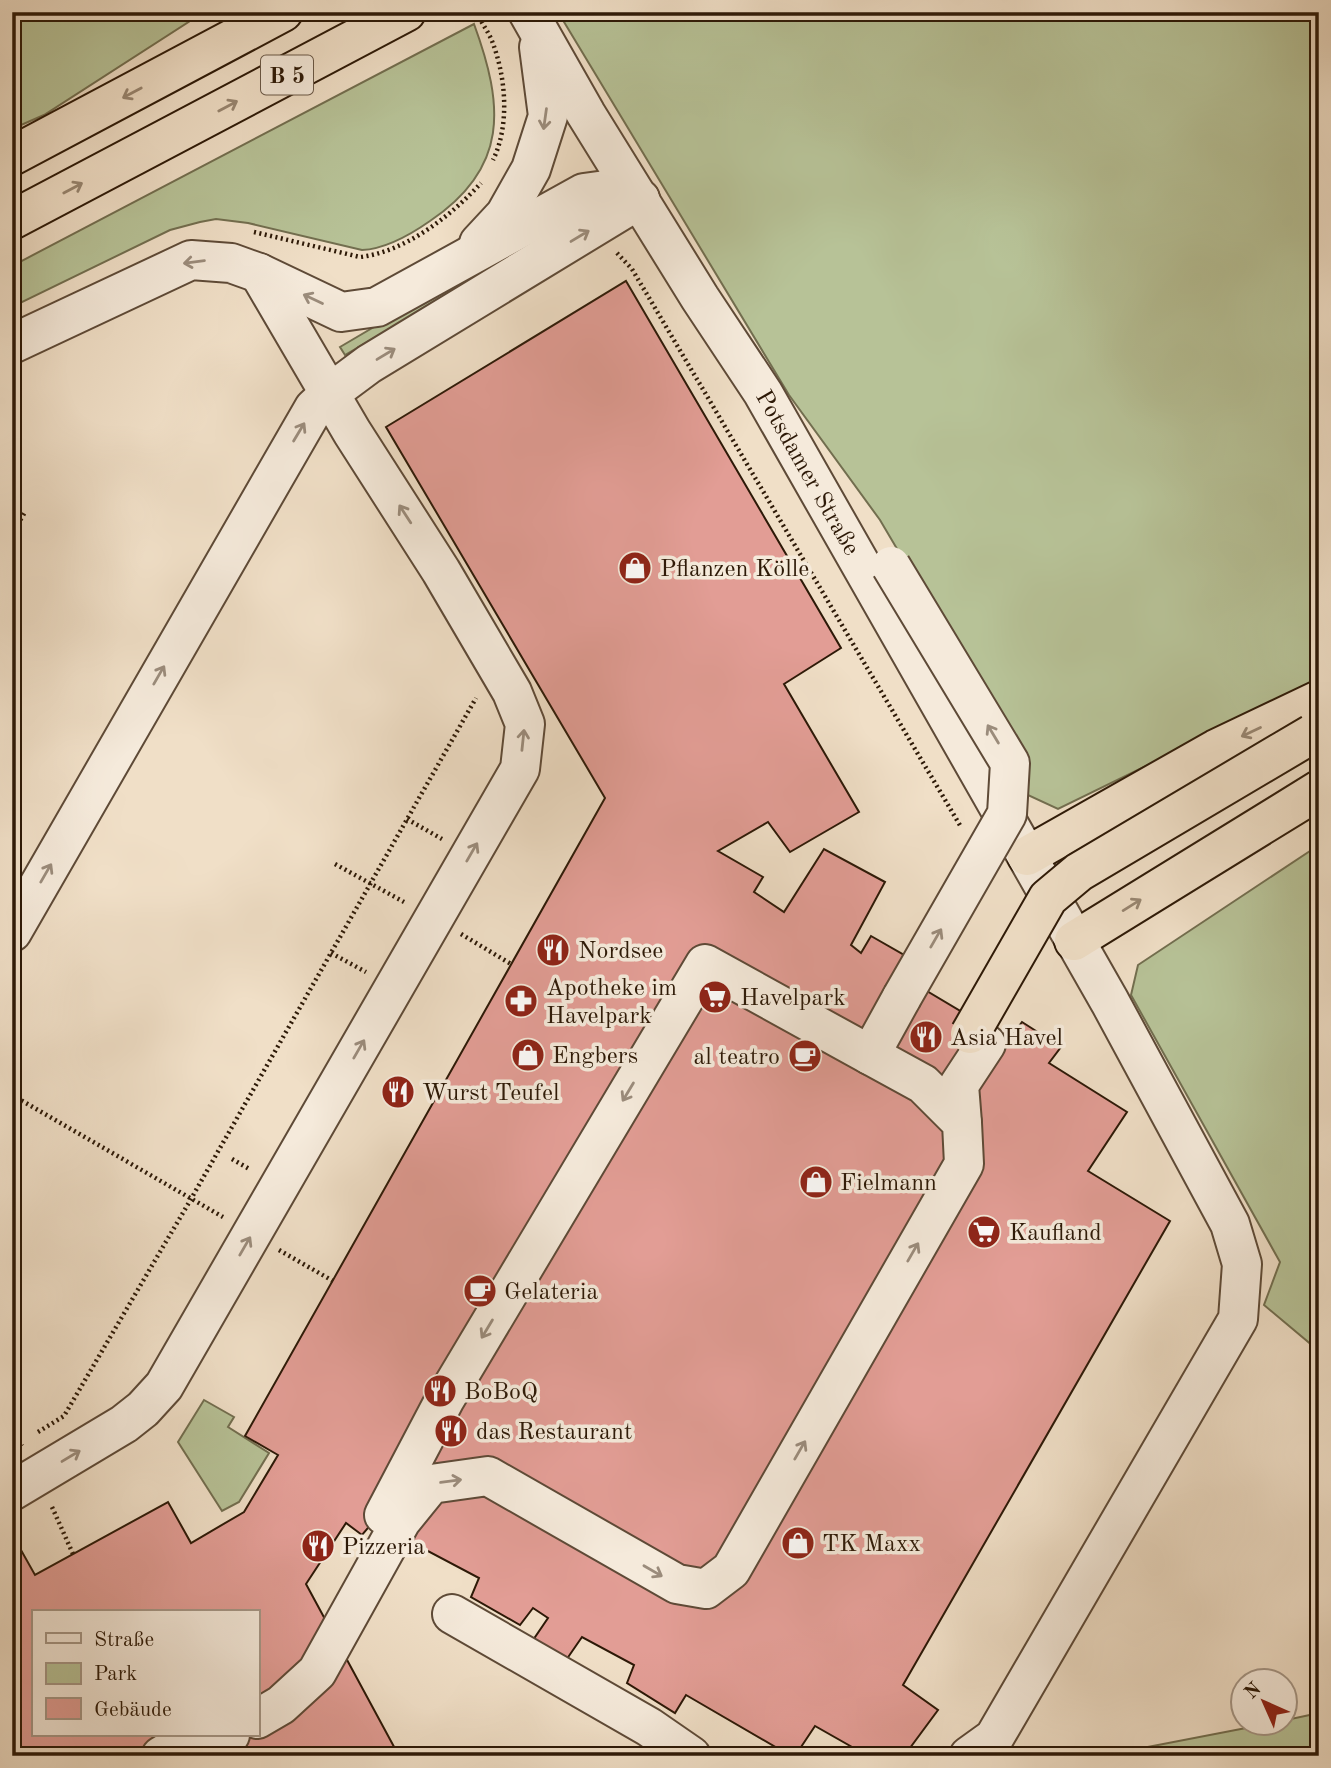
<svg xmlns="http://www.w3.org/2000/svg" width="1331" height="1768" viewBox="0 0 1331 1768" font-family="'Old Standard TT',serif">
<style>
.green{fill:#b7c297;stroke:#726e4f;stroke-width:2}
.building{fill:#e29d95;stroke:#2d1907;stroke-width:2;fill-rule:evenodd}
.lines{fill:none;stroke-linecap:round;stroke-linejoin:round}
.minor-casing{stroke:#5e4a37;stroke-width:42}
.highway-casing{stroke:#2d1907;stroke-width:42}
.path{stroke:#2d1907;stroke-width:4.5;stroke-dasharray:2 3.5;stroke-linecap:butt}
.minor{stroke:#f5eadb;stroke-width:38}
.highway{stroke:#f0dfc7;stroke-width:38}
.minor-bridge-casing{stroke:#5e4a37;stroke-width:42;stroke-linecap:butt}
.highway-bridge-casing{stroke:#2d1907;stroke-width:42;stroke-linecap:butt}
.minor-bridge{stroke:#f5eadb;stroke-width:38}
.highway-bridge{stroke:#f0dfc7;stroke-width:38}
.oneway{stroke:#988671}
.oneway2{stroke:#9b8c7c}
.labels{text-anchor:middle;stroke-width:7;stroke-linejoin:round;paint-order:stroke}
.shield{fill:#f5eadb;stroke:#695847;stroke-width:2}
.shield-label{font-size:23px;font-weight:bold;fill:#2d1907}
.street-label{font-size:24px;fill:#2d1907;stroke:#f5eadb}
.poi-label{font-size:24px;fill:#2d1907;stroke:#f5eadb;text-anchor:start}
</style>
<rect width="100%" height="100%" fill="#f0dfc7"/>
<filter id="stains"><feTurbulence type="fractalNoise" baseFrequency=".00286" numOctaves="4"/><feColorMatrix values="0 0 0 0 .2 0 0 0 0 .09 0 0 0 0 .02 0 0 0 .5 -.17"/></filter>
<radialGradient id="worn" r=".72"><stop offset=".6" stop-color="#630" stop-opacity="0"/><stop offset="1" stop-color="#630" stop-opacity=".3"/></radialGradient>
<path class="green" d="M12,12h192l-160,103 -32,14z
M558,12h761v677l-120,51 -141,69 -41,-19 -78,-170 -59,-100 -91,-125z
M474,24c30,82 35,144 -44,197 -20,14 -44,28 -68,29l-114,-27 -32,-4 -16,3 -30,8 -158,77v-41z
M564,215l5,9 -224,131 -5,-8z
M1319,845v506l-55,-46 16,-43 -149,-267 7,-30z
M204,1400l30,17 -6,10 41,26 -30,49 -17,9 -44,-69z
M1319,1713v43h-218l171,-33 14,-1v-2z"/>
<path class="building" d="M626,281l215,367 -57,36 75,128 -69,40 -22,-30 -50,29 45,26 -9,15 30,20 40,-63 61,33 -34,63 10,8 10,-17 33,19 -9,17 114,68 13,-18 39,25 -12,16 78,49 -39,59 82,50 -267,464 35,25 -34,46h-36l-53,-30 -20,30h-4l-105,-61 -11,18 -48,-30 7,-18 -52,-28 -20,29 -33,-20 19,-28 -15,-10 -13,17 -49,-28 8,-19 -106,-56 -11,13 -16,-12 -40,61 93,172h-387v-222l23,41 133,-73 23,41 53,-31 34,-57 -33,-19 360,-638 -219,-371zM33,1612h224v123h-224z"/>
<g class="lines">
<defs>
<g id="minor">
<path id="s1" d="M528,12l58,102 114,184 63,95 347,609 120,222 12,40 -4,55 -244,419 -25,18"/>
<path d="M479,243l26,-28 26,-46 17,-53 -9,-69"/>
<path d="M12,344l179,-84 40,3 28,10 82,39 36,-5 207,-114 29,-4 27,10"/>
<path d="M12,932l302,-524 16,-15 39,-29 271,-165"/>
<path d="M962,1123l-3,-38 27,-41"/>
<path d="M12,1491l112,-67 19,-15 21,-23 356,-617 5,-45 -13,-32 -71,-121 -89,-139 -93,-159"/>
<path d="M384,1515l61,-116 260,-435 165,91"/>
<path d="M452,1614l197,113 42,29"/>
<path d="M257,1719l24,-14 36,-33 84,-151 30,-37 57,-8 189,108 29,5 25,-19 233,-406 -2,-41 -39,-39 -53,-29 32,-58"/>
<path d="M161,1756l35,-21"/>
<path d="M195,1756l35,-21"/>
</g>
<path id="highway" d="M12,156l271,-144
M12,220l394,-208
M1027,856l189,-107 103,-49
M1074,941l245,-151"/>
</defs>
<use href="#minor" class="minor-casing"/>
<use href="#highway" class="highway-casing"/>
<path class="path" d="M476,12c5,10 12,19 16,29 14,36 18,84 1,119
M254,232l106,25c45,-5 91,-41 121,-74
M617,253l15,16 329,558
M12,534l13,-22
M407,819l35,20
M335,864l69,38
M461,934l50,30
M331,953l35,19
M12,1095l211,122
M232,1159l19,11
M279,1250l54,31
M12,1432l10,14
M38,1432l26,-16 127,-217 285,-501
M52,1507l21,47"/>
<use href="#minor" class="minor"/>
<use href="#highway" class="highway"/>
<defs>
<path id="minor-bridge" d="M891,566l119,197 -3,51 -105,183"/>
<path id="highway-bridge" d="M970,1034l78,-136 31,-26 233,-138"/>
</defs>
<use href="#minor-bridge" class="minor-bridge-casing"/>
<use href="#highway-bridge" class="highway-bridge-casing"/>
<use href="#minor-bridge" class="minor-bridge"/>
<use href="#highway-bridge" class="highway-bridge"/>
</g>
<defs><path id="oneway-shaft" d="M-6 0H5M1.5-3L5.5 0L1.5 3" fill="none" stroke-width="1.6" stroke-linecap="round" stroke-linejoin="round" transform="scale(1.75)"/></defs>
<g class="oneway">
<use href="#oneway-shaft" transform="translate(132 93) rotate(152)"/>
<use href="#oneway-shaft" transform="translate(228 106) rotate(-28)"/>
<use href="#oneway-shaft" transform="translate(73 188) rotate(-28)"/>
<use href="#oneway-shaft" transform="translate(1251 732) rotate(155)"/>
<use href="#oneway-shaft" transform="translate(1132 905) rotate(-32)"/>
</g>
<g class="oneway2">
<use href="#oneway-shaft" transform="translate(545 119) rotate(98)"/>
<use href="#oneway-shaft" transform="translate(580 236) rotate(-31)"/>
<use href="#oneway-shaft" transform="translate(194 262) rotate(173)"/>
<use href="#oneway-shaft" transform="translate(313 299) rotate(-155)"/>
<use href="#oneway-shaft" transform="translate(386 354) rotate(-31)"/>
<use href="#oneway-shaft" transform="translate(299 432) rotate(-59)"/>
<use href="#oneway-shaft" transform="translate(405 514) rotate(-123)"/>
<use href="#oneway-shaft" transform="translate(159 675) rotate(-60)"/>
<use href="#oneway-shaft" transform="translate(993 734) rotate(-121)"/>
<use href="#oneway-shaft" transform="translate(523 740) rotate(-84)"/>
<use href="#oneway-shaft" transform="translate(472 852) rotate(-60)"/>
<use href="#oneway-shaft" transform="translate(46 873) rotate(-60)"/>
<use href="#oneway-shaft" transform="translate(936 938) rotate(-60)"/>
<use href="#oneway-shaft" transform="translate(359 1049) rotate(-60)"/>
<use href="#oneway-shaft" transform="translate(628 1092) rotate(121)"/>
<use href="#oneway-shaft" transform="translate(245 1246) rotate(-60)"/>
<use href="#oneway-shaft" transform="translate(913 1252) rotate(-60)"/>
<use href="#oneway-shaft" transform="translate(487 1329) rotate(121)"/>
<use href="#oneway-shaft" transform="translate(800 1450) rotate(-60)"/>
<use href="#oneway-shaft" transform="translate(71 1456) rotate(-31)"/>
<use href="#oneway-shaft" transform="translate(451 1481) rotate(-8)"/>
<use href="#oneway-shaft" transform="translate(653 1571) rotate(30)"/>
</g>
<defs>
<symbol id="shop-disc" viewBox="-11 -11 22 22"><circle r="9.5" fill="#8f2418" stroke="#f5eadb"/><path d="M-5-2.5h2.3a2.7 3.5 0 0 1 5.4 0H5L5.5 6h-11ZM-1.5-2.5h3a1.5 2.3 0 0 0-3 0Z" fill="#fff"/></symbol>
<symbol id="restaurant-disc" viewBox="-11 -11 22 22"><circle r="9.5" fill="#8f2418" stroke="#f5eadb"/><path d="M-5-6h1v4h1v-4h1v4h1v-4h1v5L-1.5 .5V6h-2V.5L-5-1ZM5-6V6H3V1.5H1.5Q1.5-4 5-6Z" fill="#fff"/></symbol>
<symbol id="supermarket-disc" viewBox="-11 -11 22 22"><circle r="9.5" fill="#8f2418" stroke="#f5eadb"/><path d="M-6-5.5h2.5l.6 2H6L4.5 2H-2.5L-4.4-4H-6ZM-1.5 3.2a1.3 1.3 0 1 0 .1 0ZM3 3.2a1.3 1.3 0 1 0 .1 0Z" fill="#fff"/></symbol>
<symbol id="pharmacy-disc" viewBox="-11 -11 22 22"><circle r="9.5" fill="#8f2418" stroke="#f5eadb"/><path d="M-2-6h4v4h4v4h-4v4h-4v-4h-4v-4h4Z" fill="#fff"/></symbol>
<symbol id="cafe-disc" viewBox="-11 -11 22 22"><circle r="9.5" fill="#8f2418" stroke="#f5eadb"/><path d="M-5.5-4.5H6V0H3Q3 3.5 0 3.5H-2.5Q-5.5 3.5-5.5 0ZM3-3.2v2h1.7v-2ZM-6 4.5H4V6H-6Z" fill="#fff"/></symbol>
</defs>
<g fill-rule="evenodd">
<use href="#shop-disc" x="616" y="549" width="38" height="38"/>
<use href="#restaurant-disc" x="534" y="931" width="38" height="38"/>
<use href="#supermarket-disc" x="696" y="978" width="38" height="38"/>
<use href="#pharmacy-disc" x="502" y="982" width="38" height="38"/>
<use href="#restaurant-disc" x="907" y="1018" width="38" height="38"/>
<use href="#shop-disc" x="509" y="1036" width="38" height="38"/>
<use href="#cafe-disc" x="786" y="1037" width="38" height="38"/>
<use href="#restaurant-disc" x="379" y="1073" width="38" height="38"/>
<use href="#shop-disc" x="797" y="1163" width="38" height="38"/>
<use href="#supermarket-disc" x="965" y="1213" width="38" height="38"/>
<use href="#cafe-disc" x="461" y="1272" width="38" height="38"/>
<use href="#restaurant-disc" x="421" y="1372" width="38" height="38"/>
<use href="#restaurant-disc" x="432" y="1412" width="38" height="38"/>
<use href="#shop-disc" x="779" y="1524" width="38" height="38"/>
<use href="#restaurant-disc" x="299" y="1527" width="38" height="38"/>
</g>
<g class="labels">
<rect class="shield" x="261" y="55.5" width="52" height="39" rx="5"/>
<g class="shield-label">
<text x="287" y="83">B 5</text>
</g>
<g class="street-label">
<text dy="8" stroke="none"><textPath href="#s1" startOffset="539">Potsdamer Straße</textPath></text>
</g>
<g class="poi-label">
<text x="660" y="576">Pflanzen Kölle</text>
<text x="578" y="958">Nordsee</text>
<text x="546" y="995">Apotheke im<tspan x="546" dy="28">Havelpark</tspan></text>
<text x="740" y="1005">Havelpark</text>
<text x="950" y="1045">Asia Havel</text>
<text x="552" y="1063">Engbers</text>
<text x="780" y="1064" text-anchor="end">al teatro</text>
<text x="422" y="1100">Wurst Teufel</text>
<text x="840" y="1190">Fielmann</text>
<text x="1009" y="1240">Kaufland</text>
<text x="504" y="1299">Gelateria</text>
<text x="464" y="1399">BoBoQ</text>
<text x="476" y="1439">das Restaurant</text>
<text x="822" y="1551">TK Maxx</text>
<text x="342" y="1554">Pizzeria</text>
</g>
</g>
<rect width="1331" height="1768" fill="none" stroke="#f0dfc7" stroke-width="42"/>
<rect x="14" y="14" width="1303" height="1740" fill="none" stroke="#2d1907" stroke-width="3.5"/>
<rect x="21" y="21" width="1289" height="1726" fill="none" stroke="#2d1907" stroke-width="2"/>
<rect x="32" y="1610" width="228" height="126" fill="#f5eadb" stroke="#a59686" stroke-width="2"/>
<rect x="46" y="1633" width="35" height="10" fill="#f5eadb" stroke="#a59686" stroke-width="2"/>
<text x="94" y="1646" font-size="21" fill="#2d1907">Straße</text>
<rect x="46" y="1663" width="35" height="21" fill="#b7c297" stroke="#a59686" stroke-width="2"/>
<text x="94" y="1680" font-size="21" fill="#2d1907">Park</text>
<rect x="46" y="1698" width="35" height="21" fill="#e29d95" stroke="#a59686" stroke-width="2"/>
<text x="94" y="1716" font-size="21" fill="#2d1907">Gebäude</text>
<g transform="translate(1264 1702) rotate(315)"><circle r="33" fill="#f5eadb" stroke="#a59686" stroke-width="2"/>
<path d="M0-5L12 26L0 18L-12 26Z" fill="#8f2418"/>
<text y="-10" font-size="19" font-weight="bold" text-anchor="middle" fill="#2d1907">N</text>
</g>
<rect width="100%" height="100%" filter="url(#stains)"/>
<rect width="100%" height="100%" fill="url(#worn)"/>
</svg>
